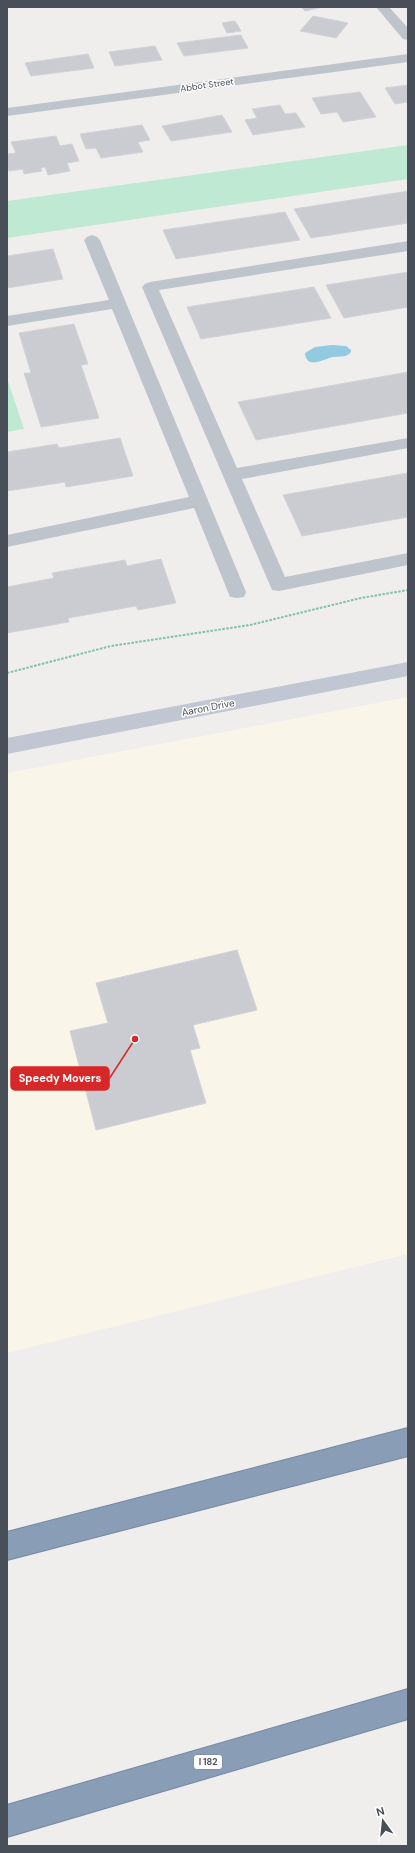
<svg xmlns="http://www.w3.org/2000/svg" width="415" height="1853" viewBox="0 0 415 1853" font-family="'DM Sans',sans-serif">
<style>
.commercial{fill:#f9f5e8}
.green{fill:#c0e9d3}
.water{fill:#92cbe1}
.building{fill:#cbccd1;stroke:#d2d3d8}
.lines{fill:none;stroke-linecap:round;stroke-linejoin:round}
.highway-casing{stroke:#7588a2;stroke-width:2}
.path{stroke:#7cc3a5;stroke-width:2;stroke-dasharray:2.5 1.5;stroke-linecap:butt}
.lane{fill:#bdc4cb;fill-rule:evenodd}
.street{fill:#bdc4cb;fill-rule:evenodd}
.secondary{fill:#c0c7d2;fill-rule:evenodd}
.highway{fill:#8a9db7;fill-rule:evenodd}
.labels{text-anchor:middle;stroke-width:3;stroke-linejoin:round;paint-order:stroke}
.far-street-label{font-size:9px;fill:#484f58;stroke:#fff}
.shield{fill:#fff;stroke:#7f848a;stroke-width:1}
.shield-label{font-size:9px;font-weight:bold;fill:#484f58}
.street-label{font-size:10px;fill:#484f58;stroke:#fff}
.leader{fill:none;stroke:#d62828;stroke-width:1.5}
.callout-dot{fill:#d62828;stroke:#fff;stroke-width:1.5}
.callout{fill:#d62828;stroke:#d62828;stroke-width:1.5}
.callout-label{font-size:11px;text-anchor:middle;font-weight:bold;fill:#fff}
</style>
<rect width="100%" height="100%" fill="#f0eded"/>
<path class="commercial" d="M408,697v557l-401,99v-580z"/>
<path class="green" d="M408,145v34l-401,59v-37z
M7,381h1l16,48 -17,3z"/>
<path class="water" d="M332,345l14,1 5,4v2c-5,6 -11,4 -18,5 -9,2 -27,13 -28,-4l10,-6z"/>
<path class="building" d="M301,7h22l-18,4z
M313,16l35,7 -12,15 -36,-7z
M235,21l6,10 -14,2 -5,-10z
M241,35l7,13 -64,8 -7,-13z
M155,46l7,14 -47,6 -6,-14z
M88,54l6,14 -63,8 -6,-13z
M408,85v17l-13,2 -10,-16z
M360,92l16,25 -33,5 -6,-10 -16,2 -9,-16z
M280,105l5,9 11,-1 9,14 -52,8 -8,-15 12,-2 -5,-9z
M222,115l10,17 -61,9 -9,-15z
M142,125l8,15 -12,2 5,10 -42,6 -5,-10 -10,1 -6,-15z
M56,136l4,10 12,-2 7,17 -12,2 3,8 -22,4 -3,-8 -4,1 1,3 -18,3 -1,-5 -14,2 -2,-6v-11l9,-1 -5,-11z
M408,191v32l-97,15 -17,-29z
M285,212l15,28 -124,19 -13,-29z
M53,249l10,30 -56,9v-32z
M408,272v35l-64,11 -18,-33z
M314,287l17,31 -130,21 -14,-32z
M74,324l14,40 -7,1 18,53 -58,9 -17,-54h7l-12,-40z
M408,372v41l-152,27 -18,-38z
M120,438l13,38 -67,11 -1,-5 -58,9 1,5h-1v-44l50,-8 2,4z
M408,473v44l-106,19 -19,-41z
M161,559l15,44 -38,7 -2,-4 -68,12 1,4 -62,11v-46l47,-9 -2,-5 73,-13 2,6z
M237,950l20,60 -64,15 7,23 -10,2 16,53 -110,27 -26,-99 38,-8 -12,-40z"/>
<g class="lines">
<defs>
<path id="highway" d="M408,1428v28l-401,104v-28z
M408,1689v30l-401,118v-32z"/>
</defs>
<use href="#highway" class="highway-casing"/>
<path class="path" d="M7,673l104,-27 139,-21 111,-27 47,-8"/>
<path class="lane" d="M92,235l5,2 3,3 146,352 -2,5 -7,1 -7,-1 -2,-5 -34,-84 -187,39v-12l182,-38 -77,-188 -105,17v-10l102,-16 -25,-60 3,-3z
M408,241v10l-249,39 78,178 171,-30v10l-166,31 43,98 123,-24v12l-129,26 -7,-1 -130,-303 3,-3 5,-2z"/>
<path class="street" d="M376,7h13l19,21v12l-5,-1z
M408,54v8l-401,54v-8z"/>
<path class="secondary" d="M408,662v14l-401,78v-16z"/>
<use href="#highway" class="highway"/>
</g>
<g class="labels">
<g class="far-street-label">
<text transform="translate(207 85) rotate(-8)" y="3">Abbot Street</text>
</g>
<rect class="shield" x="194" y="1755" width="28" height="14" rx="3"/>
<g class="shield-label">
<text x="208" y="1765">I 182</text>
</g>
<g class="street-label">
<text transform="translate(208 707) rotate(-11)" y="4">Aaron Drive</text>
</g>
</g>
<path class="leader" d="M135 1039L109 1079"/>
<circle class="callout-dot" cx="135" cy="1039" r="4"/>
<rect class="callout" x="11" y="1067" width="98" height="23" rx="4"/>
<g class="callout-label">
<text x="60" y="1082">Speedy Movers</text>
</g>
<rect width="415" height="1853" fill="none" stroke="#484f58" stroke-width="16"/>
<g transform="translate(383 1821) rotate(345)" stroke="#ffffff" stroke-width="3" paint-order="stroke">
<path d="M0-3L7 15L0 10L-7 15Z" fill="#484f58"/>
<text y="-6" font-size="11" font-weight="bold" text-anchor="middle" fill="#484f58">N</text>
</g>
</svg>
